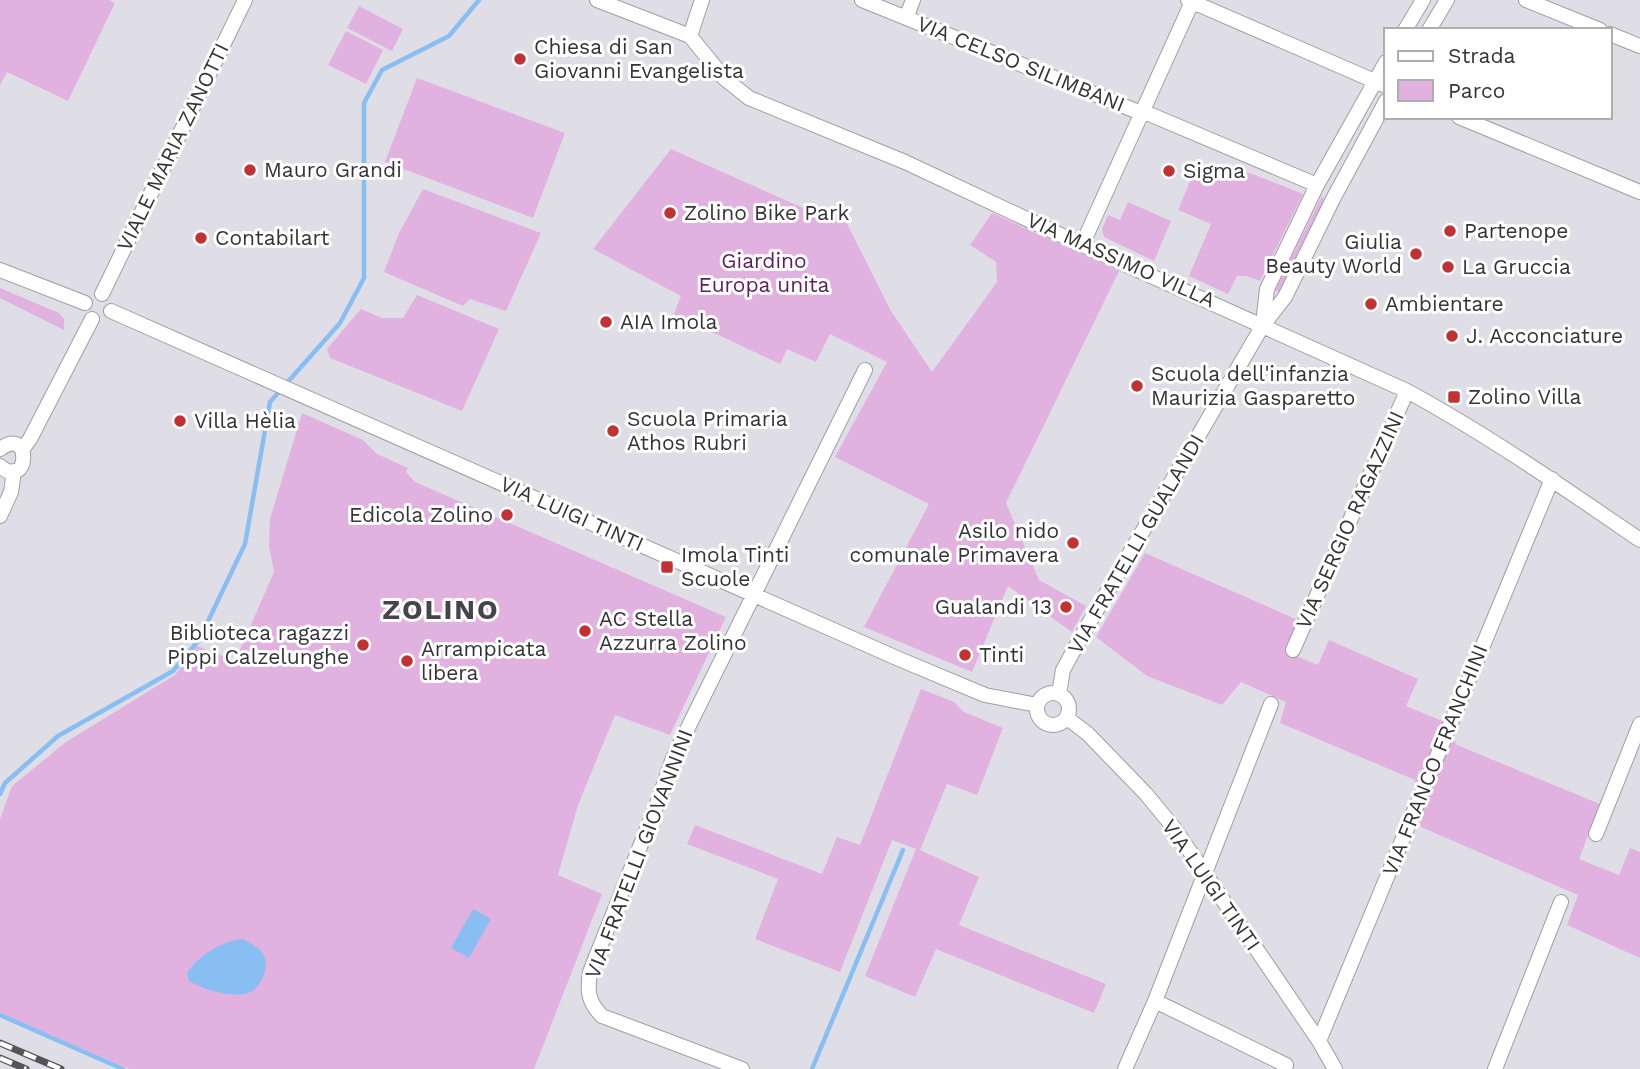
<svg xmlns="http://www.w3.org/2000/svg" width="1640" height="1069" viewBox="0 0 1640 1069" font-family="'Work Sans',sans-serif">
<style>
.green{fill:#e1b2e0}
.water{fill:#89bef3}
.lines{fill:none;stroke-linecap:round;stroke-linejoin:round}
.stream{stroke:#89bef3;stroke-width:4.5}
.minor-casing{stroke:#9f9ea6;stroke-width:16}
.minor{stroke:#fff;stroke-width:14}
.rail-casing{stroke:#555458;stroke-width:7}
.rail{stroke:#fff;stroke-width:4.5;stroke-dasharray:13;stroke-linecap:butt}
.poi-dot{fill:#c13232;stroke:#fff;stroke-width:2.5}
.labels{text-anchor:middle;stroke-width:6;stroke-linejoin:round;paint-order:stroke}
.poi-label{font-size:21px;fill:#343437;stroke:#fff;text-anchor:start}
.street-label{font-size:21px;fill:#343437;stroke:#fff}
.park-label{font-size:21px;fill:#5b1d5c;stroke:#fff}
.district-label{font-size:28px;font-weight:bold;letter-spacing:2px;fill:#44444a;stroke:#fff}
</style>
<rect width="100%" height="100%" fill="#dfdee6"/>
<path class="green" d="M0,0h109l6,3 -47,98 -61,-29 -7,13z
M359,6l44,23 -11,22 -45,-23z
M346,31l37,19 -17,34 -38,-19z
M417,78l148,55 -32,85 -148,-56z
M671,149l159,71 10,-10 51,101 41,61 65,-90 -1,-20 -26,-17 22,-32 127,58 -113,232 33,77 47,26 -14,26 -64,-46 -36,86 -108,-45 65,-123 -94,-47 52,-95 -57,-28 -14,28 -29,-13 -7,15 -106,-50 7,-18 -88,-47z
M1213,166l39,8 51,20 -43,87 -14,-5h-9l-9,18 -39,-18 22,-52 -33,-14 18,-43 12,4z
M423,189l118,44 -35,78 -36,-12 -7,7 -79,-34 15,-39z
M1322,196l2,4 -44,93 -5,-3z
M1128,202l43,19 -17,40 -50,-24 -2,-8 6,-14 12,5z
M0,288l59,25 5,6v11l-64,-32z
M417,295l82,34 -37,82 -132,-53 -3,-9 34,-40 21,9h21z
M302,413l61,27 14,14 31,14 -2,4 9,10 311,135 -56,118 -55,-20 -37,90 -20,70 44,19 -68,175h-405l-129,-56v-194l12,-33 54,-44 109,-67 22,-29 38,15 39,-89 -5,-26 1,-27z
M1145,553l153,67 -12,32 32,13 11,-25 89,39 -12,27 36,15 15,24 143,59 -21,55 40,16 11,-27 10,4v106l-73,-33 11,-30 -157,-68 -6,-47 -135,-57 6,-21 -45,-20 -19,23 -75,-29 -51,-39z
M921,689l33,13 10,10 39,16 -26,67 -30,-11 -27,66 59,27 -20,48 147,59 -12,29 -158,-64 -21,48 -50,-21 51,-127 -24,-9 -52,132 -85,-33 23,-60 -91,-35 8,-19 127,49 15,-37 23,8z"/>
<path class="water" d="M473,909l18,10 -22,39 -18,-10z
M243,939c5,4 14,7 18,12 11,13 1,37 -13,42 -18,5 -43,-3 -59,-12l-2,-8c12,-18 35,-32 56,-34z"/>
<g class="lines">
<path class="stream" d="M0,794l5,-11 53,-47 115,-65 26,-31 46,-96 25,-142 70,-79 24,-45v-175l18,-33 67,-34 30,-36
M0,1015l123,54
M812,1069l91,-219"/>
<defs>
<path id="minor" d="M597,0l93,36 34,42 25,20 156,64 177,83 325,146c81,44 157,97 233,149
M862,0l279,113
M1188,0l198,86
M1526,0l74,30
M906,18l7,-18
M1405,30l18,-30
M1429,30l18,-30
M1610,34l30,12
M690,36l12,-36
M1142,111l175,74
M1459,117l181,75
M1082,245l110,-243
M0,270l85,33
M102,294l143,-294
M111,311l788,348 86,36 52,10
M1263,323l4,-34 50,-104 69,-123
M0,449c33,-24 29,43 0,17
M22,450l8,-11 62,-120
M0,516l11,-24 3,-21
M1293,650l114,-259
M1037 709a16 16 0 1 1 32 0a16 16 0 1 1-32 0Z
M1059,694l4,-24 22,-40 178,-305 22,-28 48,-98 53,-98
M1067,718l21,16 58,60 28,34 145,213 16,28
M1596,834l44,-110
M1155,1001l131,64
M1319,1041l233,-562
M742,1069l-140,-53c-14,-14 -15,-25 -12,-44l67,-168 16,-46 192,-388
M1125,1069l30,-68 116,-297
M1495,1069l66,-167"/>
</defs>
<use href="#minor" class="minor-casing"/>
<use href="#minor" class="minor"/>
<defs>
<path id="rail" d="M0,1043l61,26
M0,1058l26,11"/>
</defs>
<use href="#rail" class="rail-casing"/>
<use href="#rail" class="rail"/>
</g>
<g class="poi-dot">
<circle cx="520" cy="59" r="7"/>
<circle cx="250" cy="170" r="7"/>
<circle cx="1169" cy="171" r="7"/>
<circle cx="670" cy="213" r="7"/>
<circle cx="1450" cy="231" r="7"/>
<circle cx="201" cy="238" r="7"/>
<circle cx="1416" cy="254" r="7"/>
<circle cx="1448" cy="267" r="7"/>
<circle cx="1371" cy="304" r="7"/>
<circle cx="606" cy="322" r="7"/>
<circle cx="1452" cy="336" r="7"/>
<circle cx="1137" cy="386" r="7"/>
<rect x="1447" y="390" width="14" height="14" rx="3.5"/>
<circle cx="180" cy="421" r="7"/>
<circle cx="613" cy="431" r="7"/>
<circle cx="507" cy="515" r="7"/>
<circle cx="1073" cy="543" r="7"/>
<rect x="660" y="560" width="14" height="14" rx="3.5"/>
<circle cx="1066" cy="607" r="7"/>
<circle cx="585" cy="631" r="7"/>
<circle cx="363" cy="645" r="7"/>
<circle cx="965" cy="655" r="7"/>
<circle cx="407" cy="661" r="7"/>
</g>
<g class="labels">
<g class="poi-label">
<text x="534" y="54">Chiesa di San<tspan x="534" dy="24">Giovanni Evangelista</tspan></text>
<text x="264" y="177">Mauro Grandi</text>
<text x="1183" y="178">Sigma</text>
<text x="684" y="220">Zolino Bike Park</text>
<text x="1464" y="238">Partenope</text>
<text x="215" y="245">Contabilart</text>
<text x="1402" y="249" text-anchor="end">Giulia<tspan x="1402" dy="24">Beauty World</tspan></text>
<text x="1462" y="274">La Gruccia</text>
<text x="1385" y="311">Ambientare</text>
<text x="620" y="329">AIA Imola</text>
<text x="1466" y="343">J. Acconciature</text>
<text x="1151" y="381">Scuola dell'infanzia<tspan x="1151" dy="24">Maurizia Gasparetto</tspan></text>
<text x="1468" y="404">Zolino Villa</text>
<text x="627" y="426">Scuola Primaria<tspan x="627" dy="24">Athos Rubri</tspan></text>
<text x="194" y="428">Villa Hèlia</text>
<text x="493" y="522" text-anchor="end">Edicola Zolino</text>
<text x="1059" y="538" text-anchor="end">Asilo nido<tspan x="1059" dy="24">comunale Primavera</tspan></text>
<text x="681" y="562">Imola Tinti<tspan x="681" dy="24">Scuole</tspan></text>
<text x="1052" y="614" text-anchor="end">Gualandi 13</text>
<text x="599" y="626">AC Stella<tspan x="599" dy="24">Azzurra Zolino</tspan></text>
<text x="349" y="640" text-anchor="end">Biblioteca ragazzi<tspan x="349" dy="24">Pippi Calzelunghe</tspan></text>
<text x="421" y="656">Arrampicata<tspan x="421" dy="24">libera</tspan></text>
<text x="979" y="662">Tinti</text>
</g>
<g class="street-label">
<text transform="translate(1021 64) rotate(22)" y="7">VIA CELSO SILIMBANI</text>
<text transform="translate(173 147) rotate(-64)" y="7">VIALE MARIA ZANOTTI</text>
<text transform="translate(1121 260) rotate(24)" y="7">VIA MASSIMO VILLA</text>
<text transform="translate(572 514) rotate(24)" y="7">VIA LUIGI TINTI</text>
<text transform="translate(1350 520) rotate(-66)" y="7">VIA SERGIO RAGAZZINI</text>
<text transform="translate(1136 544) rotate(-60)" y="7">VIA FRATELLI GUALANDI</text>
<text transform="translate(1435 760) rotate(-68)" y="7">VIA FRANCO FRANCHINI</text>
<text transform="translate(639 854) rotate(-69)" y="7">VIA FRATELLI GIOVANNINI</text>
<text transform="translate(1211 885) rotate(55)" y="7">VIA LUIGI TINTI</text>
</g>
<g class="park-label">
<text x="764" y="268">Giardino<tspan x="764" dy="24">Europa unita</tspan></text>
</g>
<g class="district-label">
<text x="441" y="619">ZOLINO</text>
</g>
</g>
<rect x="1384" y="28" width="228" height="91" fill="#ffffff" stroke="#aeaeaf" stroke-width="2"/>
<rect x="1398" y="51" width="35" height="10" fill="#ffffff" stroke="#aeaeaf" stroke-width="2"/>
<text x="1448" y="63" font-size="21" fill="#343437">Strada</text>
<rect x="1398" y="80" width="35" height="21" fill="#e1b2e0" stroke="#aeaeaf" stroke-width="2"/>
<text x="1448" y="98" font-size="21" fill="#343437">Parco</text>
</svg>
